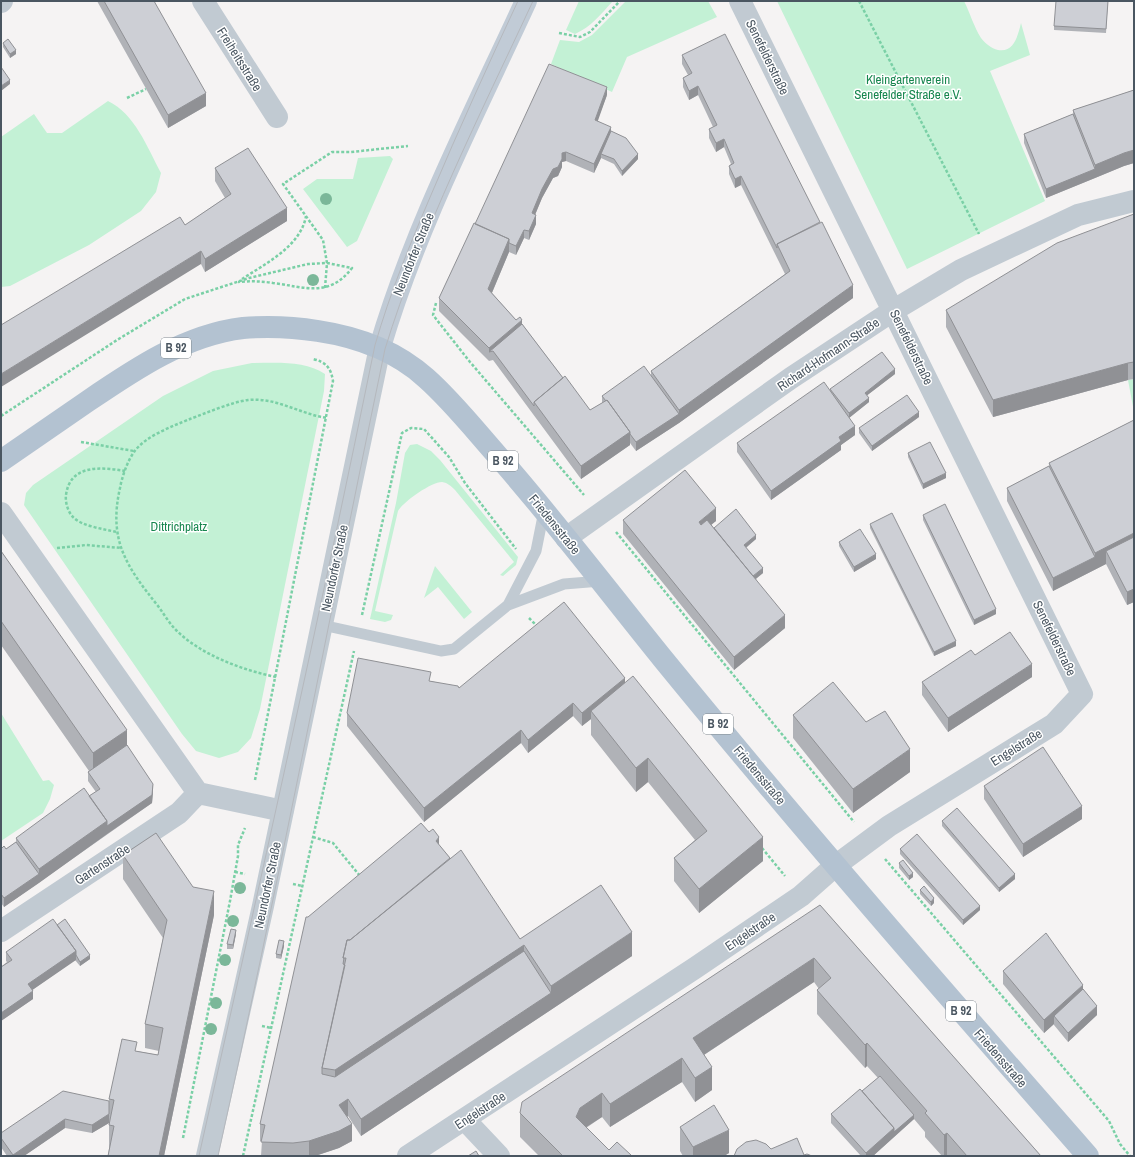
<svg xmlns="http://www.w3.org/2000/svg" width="1135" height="1157" viewBox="0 0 1135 1157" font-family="'Archivo Narrow',sans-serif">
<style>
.green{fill:#c3f1d5}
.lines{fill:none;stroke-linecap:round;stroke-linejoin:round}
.path{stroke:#7ad0a6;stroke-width:2.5;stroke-dasharray:3 2;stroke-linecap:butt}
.lane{stroke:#c1cad2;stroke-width:11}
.street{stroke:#c1cad2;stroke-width:22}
.secondary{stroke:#c1cbd6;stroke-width:22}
.primary{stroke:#b3c2d1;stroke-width:22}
.tram{stroke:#b5b8bd;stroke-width:1}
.tree{fill:#7bb799}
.wall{fill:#b0b2b7}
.shaded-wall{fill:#909195}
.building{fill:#cdcfd5;stroke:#909195}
.labels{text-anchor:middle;stroke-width:3;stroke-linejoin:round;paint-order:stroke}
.shield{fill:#fff;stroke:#808990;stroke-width:1}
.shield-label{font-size:12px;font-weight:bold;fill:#4a5661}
.street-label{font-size:13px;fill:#4a5661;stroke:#fff}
.park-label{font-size:13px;fill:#17864f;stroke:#fff}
</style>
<rect width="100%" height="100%" fill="#f5f3f3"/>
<path class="green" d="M579,1h34c-12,13 -22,26 -38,33l-9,-4z
M626,1h82l9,16 -90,40 -15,35 -61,-28 9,-24 19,2 13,-7z
M777,1h187c6,12 10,26 17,37 5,6 10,10 17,12 16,3 20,-15 23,-27l9,32 -40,16 55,130 -138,68z
M108,101c27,13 39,46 53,72l-5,19 -15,19 -52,34 -79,41 -9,1v-150l33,-23 13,19h15z
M390,156l3,3 -36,82 -10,6 -44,-58 14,-10h36l5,-21z
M252,363c23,0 53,-3 73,11l-1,17 -64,318 -9,29 -13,14 -19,6 -23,-7 -14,-17 -158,-229 2,-12 7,-8 130,-89 50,-25z
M1134,379v33l-6,-32z
M417,444l14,7 9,9 78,97 -2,8 -13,11 -3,-1 14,-13 -59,-72c-4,-4 -7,-7 -13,-8 -11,0 -39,20 -44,29l-23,100 18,4 -2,5 -6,2 -15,-3 26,-116 9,-50 5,-8z
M435,566l37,46 -8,7 -26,-32 -14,11z
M1,713l42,68 6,-1 5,5 -4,14 -7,14 -42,28z"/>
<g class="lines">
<path class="path" d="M859,1l120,233
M559,33l21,4 10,-5 30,-31
M127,98l19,-9
M242,279c23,-15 59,-33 64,-63
M325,288l2,-25 -4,-23 -40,-56 49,-32h19l57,-6
M436,303l-3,12 37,47 114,133
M1,416l116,-76 68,-41 64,-21 59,-14 19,-1 25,5c-23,30 -47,19 -79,15 -12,-2 -23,-2 -35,-1
M81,442l53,9
M116,532c-12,-3 -35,-6 -43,-15 -5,-5 -8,-15 -7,-22 4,-31 35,-28 59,-24
M616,532l238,290
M57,548l29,-3 36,3
M362,615l40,-182 9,-5 13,1 25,28 16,26 51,66
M529,618l9,9
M276,677c-34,-7 -75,-22 -100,-47 -7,-7 -12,-16 -18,-24 -31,-39 -50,-65 -38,-118 2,-11 7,-26 14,-36 11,-16 39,-26 56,-33 16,-6 42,-17 58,-19 28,-3 52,14 79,18
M255,780l78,-399c-2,-13 -7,-19 -20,-22
M313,837l20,6 27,33
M762,848l23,28
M885,859l224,262 11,23 10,12
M235,872l10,2
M293,884l9,2
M262,1026l9,2
M183,1138l47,-237 8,-45v-11l7,-17
M243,1156l111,-505"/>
<path class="lane" d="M508,605l28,-54 8,-40
M322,625l119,26 13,-2 54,-44 56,-21 37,-3"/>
<path class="street" d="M203,1l74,116
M1,2l1,-1
M1,513l197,280 85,18
M566,538l225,-160 103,-68 67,-40 117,-55 56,-14
M1,931l178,-118 19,-20
M465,1120l34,36
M207,1156l56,-250 117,-559
M408,1156l287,-188 106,-72 34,-30 54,-40 165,-102 28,-30 -342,-693"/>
<path class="secondary" d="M380,347c35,-119 94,-233 146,-346"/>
<path class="primary" d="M1,461c29,-20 58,-40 87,-60 47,-32 97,-66 155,-73 24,-2 50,-1 75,3 40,6 77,19 108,47 26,23 48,51 71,77 58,66 111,136 166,204 138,169 281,333 425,497"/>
<path class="tram" d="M199,1156c60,-270 121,-540 176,-811 15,-52 35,-101 56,-150 28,-66 57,-130 87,-194
M218,1156c60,-268 111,-538 167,-807 37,-120 95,-234 148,-348"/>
</g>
<g class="tree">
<circle cx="326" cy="199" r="6"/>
<circle cx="313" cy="280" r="6"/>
<circle cx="240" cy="888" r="6"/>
<circle cx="233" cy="921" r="6"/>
<circle cx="225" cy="960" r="6"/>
<circle cx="216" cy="1003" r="6"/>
<circle cx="211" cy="1029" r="6"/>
</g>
<path class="wall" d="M97,1h57l52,105 -38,22z
M1108,1l-2,32 -52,-3v-4z
M3,43l13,11 -6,4 -7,-11z
M682,55l171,243 -174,125 -43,28 -6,-8v2l-49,34 -88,-119 -4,1 -50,-50v-13l36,-74 132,-129 -10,26 14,10 27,28 -16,17 -8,-12 -13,-6 -7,15 -28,-12 -4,1v5l-4,9 -5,2 -11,20 -7,17 1,9 -7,16 -5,-2 -8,17 -7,-3 -17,41 24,27 6,4 41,54 27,32 12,-7v-7l49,-21v-4l134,-97 -44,-89 -6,3 -6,-14v-8l2,-2 -7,-17 -8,5 -7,-14v-9l4,-2 -15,-32 -9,5 -6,-13v-9l5,-3 -6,-11z
M1134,90v73l-10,3 -29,12 -49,20 -22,-55v-9l49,-20v-4z
M215,168l72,53 -82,51 -4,-8 -16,-39 40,-27 -10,-17z
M1134,214v165l-6,1 -135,37 -47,-90v-17z
M895,374l-28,21 2,7 -20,16 6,17 -14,10v5l-70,50 -34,-48v-9l93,-51v-3z
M919,417l-47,34 -13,-18v-5z
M1134,420v182l-7,3 -21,-41 -53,27 -46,-90v-13l42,-22v-3z
M908,453l38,25 -23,11 -15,-32z
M923,515l73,99 -22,11 -51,-105z
M623,520l93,1 -5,3 3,4 42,11 -10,9 17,25 -7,6 29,49 -51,42 -111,-136z
M870,524l86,122 -22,10 -64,-128z
M839,542l37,17 -22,13 -15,-26z
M1,551l126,194 26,47 -1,11 -148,104 -3,-4v-54h5l10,-7v-4l73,-42 7,-4 -8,-11v-9l1,-1 -88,-126z
M975,655l57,22 -84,55 -26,-37v-13z
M431,681l28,7 166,-5 138,178 -64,52 -25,-32v-23l21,-18 -47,-58 -12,10 -45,-57v-16l-9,7 -9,-10 -45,37 -7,-10 -97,79 -77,-96v-13z
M793,715l73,7 44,50 -57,41 -60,-75z
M984,786l98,33 -59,38 -39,-58z
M942,821l73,58 -16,13 -57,-66z
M439,845l81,94 112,17 -271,180 -13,-20 -1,1 5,24 -13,7 -24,8h-54l1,-15h-2v-17l48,-207z
M900,849l80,61 -17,15 -63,-71z
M123,855l70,32 21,28 -50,241h-56l1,-7v-26l-17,10 -27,-5 -41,28h-17l-6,-9v-14l108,-32v-2l28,-48 21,4 1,-4 -14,-3v-24l18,-86 -40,-59z
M899,863l14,14 -4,3 -10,-12z
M920,890l14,13 -3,3 -11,-12z
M820,905l221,251h-99l-17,-19v-5l-11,-13 -41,37h-12l-30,-33v-9l31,-23 16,-13 -11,-12 -2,2 -48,-54v-24l2,-1 -5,-7 -110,73 8,35 -17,12 -13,-20 -72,45 -8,-10 -16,11 23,22 22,6h-92l-19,-19v-24z
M57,925l33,34 -10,7 -5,-6 -43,30 1,9 -32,22v-54l6,-5 -1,-1v-9z
M236,934l-3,15h-6v-5z
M284,946l-3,13 -5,-1v-4z
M1003,971l80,18 14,26 -29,27 -14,-17v-1l-10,9 -41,-49z
M680,1127l49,26 -5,3h-41l-3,-5z"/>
<path class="shaded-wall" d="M16,50v4l-6,4v-4z
M10,80v4l-9,7v-5z
M698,86v9l-9,5v-9z
M607,87v8l-12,34v-9z
M206,93v13l-38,22v-13z
M611,127v8l-10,19v4l-7,15v-9z
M724,139v8l-8,5v-9z
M1134,150v13l-10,3 -29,12 -49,20v-9l49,-20v-4l29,-12z
M566,152v9l-4,1v-9z
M638,154v5l-16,17v-5z
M562,159v8l-4,9 -5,2 -11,20 -10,24v-9l10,-24 11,-20z
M741,176v9l-6,3v-9z
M287,208v13l-82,51v-13z
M536,215v9l-7,16v-9z
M524,230v8l-8,17v-9z
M509,239v13l-21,50v-13z
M201,251v13l-200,123v-13z
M853,285v13l-174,125 -43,28v-9l43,-28v-4z
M522,320v13l-33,19v9v-13z
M1128,363v17l-135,37v-17z
M895,369v5l-30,23v-4z
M869,398v4l-20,16v-5z
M919,412v5l-47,34v-5z
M855,426v9l-14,10v5l-70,50v-9l68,-54z
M630,432v13l-49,34v-13z
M946,473v5l-23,11v-5z
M716,508v13l-17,14v-13z
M1134,533v17l-28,1v13l-53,27v-13l42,-21v-4z
M756,535v4l-12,10v-4z
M876,554v5l-22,13v-5z
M763,568v5l-14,11v-4z
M1134,589v13l-7,3v-13z
M996,609v5l-22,11v-5z
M785,615v13l-51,42v-13z
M956,641v5l-22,10v-4z
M1032,664v13l-84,55v-14z
M625,678v13l-34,20v8l-9,7v-13z
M573,703v13l-45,37v-13z
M127,730v24l-34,23v-24z
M521,730v13l-97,79v-14z
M910,749v23l-57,41v-24z
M648,758v24l-12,10v-24z
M153,784v8l-1,11 -45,31v-8z
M1082,806v13l-59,38v-13z
M107,821v13l-68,49v-14z
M439,837v17l-3,-13z
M763,837v24l-64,52v-24z
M913,873v4l-4,3v-4z
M39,874v9l-35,24v-9z
M1015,874v5l-16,13v-4z
M214,891v24l-50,241h-5z
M934,898v5l-3,3v-4z
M980,906v4l-17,15v-5z
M236,930v4l-3,15v-4z
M632,932v24l-271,180v-17l190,-126v-7z
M284,941v5l-3,13v-4z
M524,945v23l-189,126v-24z
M76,951v9l-48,33v-9z
M90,955v4l-10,7v-4z
M814,958v24l-121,80v-24z
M1083,985v13l-29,18v8l-10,9v-13z
M33,991v8l-32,22v-8z
M1097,1006v9l-29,27v-9z
M867,1043v23l-2,2v-23z
M682,1058v24l-72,45v-23z
M712,1067v23l-17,12v-24z
M602,1093v24l-22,14 -4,-14 4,-9z
M348,1099v17l-9,6v-17z
M109,1114v9l-17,10v-8z
M914,1115v4l-41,37h-7v-3l28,-25z
M65,1119v9l-41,28h-11v-1z
M352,1124v17l-13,7 -24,8h-6v-15z
M729,1130v23l-5,3h-31v-9z
M947,1133v23h-3v-21z"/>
<path class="building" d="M104,1h50l52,92 -38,22z
M1056,1h52l-2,28 -52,-3z
M725,34l95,188 -43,22v4l-36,-72 -6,3 -6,-13 5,-3 -10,-24 -8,4 -7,-14 8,-4 -19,-39 -9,5 -6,-13 9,-5 -10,-18z
M8,39l8,11 -6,4 -7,-11z
M549,64l58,23 -12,33 16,7 -17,37 -28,-12 -4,1v6l-4,8 -5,2 -11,20 -10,24 4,2 -7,16 -5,-1 -8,16 -7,-3v-4l-34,-15z
M1,67l9,13 -9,6z
M1134,90v60l-10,3 -29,12 -22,-55z
M1073,114l22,55 -49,20 -22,-55z
M611,131l15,7 12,16 -16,17 -8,-12 -13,-5z
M248,148l39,60 -82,51 -4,-8 -200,123v-49l179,-108 5,8 46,-31 -16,-26z
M1134,214v148l-6,1 -135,37 -47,-90 111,-67z
M822,222l31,63 -174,125 -28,-39 139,-100 -13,-27z
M474,223l35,16 -21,50 28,31 4,-3 2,3 -33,28 -50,-50z
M522,324l41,54 -29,24v4l-41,-55 -4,1z
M882,352l13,17 -30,24 4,5 -20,15 -19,-24z
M644,366l35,48 -43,28 -6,-8v-2l-23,-32 -1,1 -4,-5z
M565,376l25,34 17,-10 23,32 -49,34 -47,-64z
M824,382l31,44 -16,11 2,4 -70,50 -34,-48z
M907,395l12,17 -47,34 -13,-18z
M1134,420v113l-39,20 -46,-90z
M930,442l16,31 -23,11 -15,-31z
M1049,466l46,91 -42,21 -46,-90z
M685,470l31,38 -17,14 2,3 6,-5 78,95 -51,42 -111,-137z
M945,504l51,105 -22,11 -51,-105z
M736,509l20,26 -12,10 19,23 -10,8 -39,-48z
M892,513l64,128 -22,11 -64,-128z
M860,529l16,25 -22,13 -15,-25z
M1134,537v52l-7,3 -21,-41z
M1,551l126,179 -34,23 -92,-132z
M564,602l61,76 -43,35 -9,-10 -45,37 -7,-10 -97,78 -77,-95 11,-55 73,14 -2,9 29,5 1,2z
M1010,632l22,32 -84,54 -26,-36 49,-32 4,5z
M633,676l130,161 -64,52 -25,-31 33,-27 -59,-73 -12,10 -45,-57z
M833,682l33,40 19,-11 25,38 -57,40 -60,-74z
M127,745l26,39 -1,11 -45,31v-5l-18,-25 11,-7 -12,-17z
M1043,747l39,59 -59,38 -39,-58z
M84,788l23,33 -68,48 -23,-31z
M957,808l58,66 -16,14 -57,-67z
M421,823l8,9 4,-3 6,8 -3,4 14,17 -100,82h-3l-4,18h1l-1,6 2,1 -23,103v6l13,3 189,-126 27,42 -190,126 -13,-20 -9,6 13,19 -13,7 -30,10 -16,2 -32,-1 4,-17 -5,-1 46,-207h2z
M156,833l37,54 21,4 -55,265h-51l6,-30 -5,-1 5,-25 -5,-1 13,-60 15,3 -2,9 23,4 5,-27 -18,-4 22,-104 -44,-65z
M917,834l63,72 -17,14 -63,-71z
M16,842l23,32 -35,24 -3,-4v-45l3,-3 2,3z
M461,850l59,89 81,-54 31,47 -81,54 -27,-41 -189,125 -13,-2 24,-110h-3l4,-18h3z
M903,860l10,13 -4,3 -10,-13z
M924,886l10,12 -3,4 -11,-12z
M820,905l221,251h-74l-20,-23 -3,2 -19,-22 2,-2 -60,-68 -2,2 -48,-55 14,-12 -17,-20 -121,80 19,29 -17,11 -13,-20 -72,46 -8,-11 -22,15 -4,9 33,33 8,-8 14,13v1h-68l-43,-43 2,-11z
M53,919l23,32 -48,33 5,7 -32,22v-46l11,-7 -6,-8z
M65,919l25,36 -10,7 -4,-7v-4l-19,-26z
M231,929l5,1 -3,15 -6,-1z
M1046,933l37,52 -39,35 -41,-49z
M279,940l5,1 -3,14 -5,-1z
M1083,989l14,17 -29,27 -14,-17z
M880,1076l34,39 -20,17v-4l-32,-37z
M860,1089l34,39 -28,25 -35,-39z
M63,1091l46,10v13l-17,11 -27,-6 -52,36 -12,-17v-5z
M714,1105l15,25 -36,17 -13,-20z
M797,1138l7,17 3,-1 5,2h-78l3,-7 9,-7 10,-2 10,4 5,5z
M476,1151l3,5h-11z"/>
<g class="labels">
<g class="shield">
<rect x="161" y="338" width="30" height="20" rx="3"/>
<rect x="488" y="451" width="30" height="20" rx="3"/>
<rect x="703" y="714" width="30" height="20" rx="3"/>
<rect x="946" y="1001" width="30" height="20" rx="3"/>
</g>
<g class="shield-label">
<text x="176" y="352">B 92</text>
<text x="503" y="465">B 92</text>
<text x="718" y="728">B 92</text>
<text x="961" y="1015">B 92</text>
</g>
<g class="street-label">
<text transform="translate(768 57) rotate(64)" y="5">Senefelderstraße</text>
<text transform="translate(240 59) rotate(58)" y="5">Freiheitsstraße</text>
<text transform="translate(413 254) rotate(-68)" y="5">Neundorfer Straße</text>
<text transform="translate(912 347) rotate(64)" y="5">Senefelderstraße</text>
<text transform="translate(828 354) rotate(-34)" y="5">Richard-Hofmann-Straße</text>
<text transform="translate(555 524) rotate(51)" y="5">Friedensstraße</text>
<text transform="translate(334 568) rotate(-78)" y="5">Neundorfer Straße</text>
<text transform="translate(1055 638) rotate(64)" y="5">Senefelderstraße</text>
<text transform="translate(1016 747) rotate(-32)" y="5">Engelstraße</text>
<text transform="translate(760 775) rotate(50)" y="5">Friedensstraße</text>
<text transform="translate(102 864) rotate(-33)" y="5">Gartenstraße</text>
<text transform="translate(267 885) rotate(-78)" y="5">Neundorfer Straße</text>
<text transform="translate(750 931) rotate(-34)" y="5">Engelstraße</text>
<text transform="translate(1001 1058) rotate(49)" y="5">Friedensstraße</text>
<text transform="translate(480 1110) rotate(-33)" y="5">Engelstraße</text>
</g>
<g class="park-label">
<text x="908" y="84">Kleingartenverein<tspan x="908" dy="15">Senefelder Straße e.V.</tspan></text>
<text x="179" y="531">Dittrichplatz</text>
</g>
</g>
<rect width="1135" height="1157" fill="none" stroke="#4a5661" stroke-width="4"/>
</svg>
